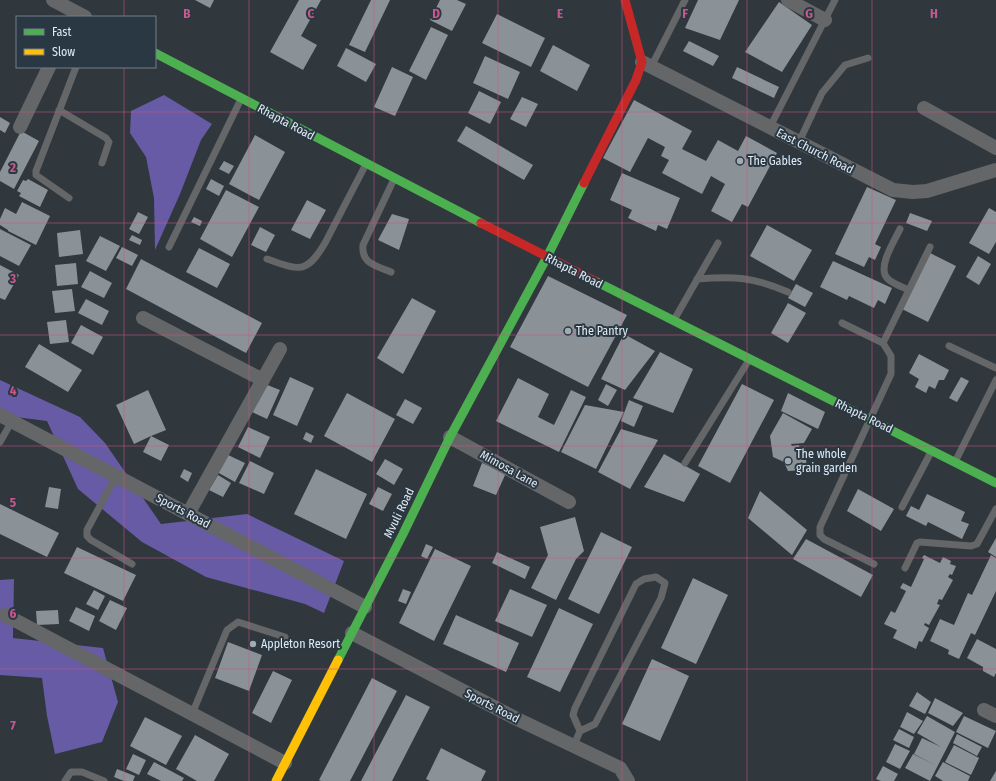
<svg xmlns="http://www.w3.org/2000/svg" width="996" height="781" viewBox="0 0 996 781" font-family="'Fira Sans Condensed',sans-serif">
<style>
.forest{fill:#665ba4}
.building{fill:#8b9297}
.lines{fill:none;stroke-linecap:round;stroke-linejoin:round}
.lane{stroke:#646668;stroke-width:7}
.street{stroke:#646668;stroke-width:14}
.fast{stroke:#4caf50;stroke-width:9}
.slow{stroke:#ffc107;stroke-width:9}
.jam{stroke:#c62828;stroke-width:9}
.grid{fill:none;stroke:#cb5788;stroke-width:1;stroke-opacity:0.55}
.poi-dot{fill:#a3abb2;stroke:#2a3843;stroke-width:1.5}
.labels{text-anchor:middle;stroke-width:4;stroke-linejoin:round;paint-order:stroke}
.street-label{font-size:12px;fill:#e1e9f1;stroke:#2a3843}
.poi-label{font-size:12px;fill:#e1e9f1;stroke:#2a3843;text-anchor:start}
.grid-label{font-size:13px;text-anchor:middle;font-weight:bold;fill:#cb5788;stroke:#2a3843;stroke-width:4;stroke-linejoin:round;paint-order:stroke}
</style>
<rect width="100%" height="100%" fill="#30373d"/>
<path class="forest" d="M164,95l48,29 -11,16 -21,54 -25,56 -1,-52 -8,-41 -16,-24 1,-22z
M0,380l80,37 25,26 56,81 86,-10 97,47 -20,52 -19,-9 -99,-27 -64,-35 -64,-53 -31,-68 -47,-6z
M14,579l-1,59 90,10 15,54 -16,40 -47,12 -8,-38 -5,-38 -42,-3v-95z"/>
<path class="building" d="M195,0h19l-4,8z
M299,0h22l-20,36 16,9 -14,25 -33,-18z
M371,0h19l-25,52 -16,-7z
M440,0h17l9,4 -14,27 -22,-11z
M698,0h41l-19,40 -35,-12z
M779,2l33,23 -30,47 -37,-20z
M497,14l48,24 -14,29 -49,-24z
M431,27l17,8 -22,45 -17,-9z
M689,41l30,15 -6,10 -30,-15z
M553,45l37,20 -13,26 -37,-20z
M346,48l30,16 -10,18 -29,-16z
M485,56l35,16 -12,27 -35,-16z
M392,67l21,10 -18,39 -21,-9z
M737,67l42,20 -5,11 -42,-20z
M479,91l22,11 -11,22 -22,-11z
M522,97l16,7 -12,23 -16,-8z
M634,100l58,31 -10,18 24,12 12,-21 20,11 8,-15 31,17 -29,54 -6,-3 -10,18 -21,-11 14,-27 -14,-8 -9,18 -40,-21 7,-13 -8,-4 4,-9 -17,-9 -18,34 -27,-14z
M0,117l10,6 -5,10 -5,-3z
M466,126l67,39 -9,15 -67,-39z
M21,131l18,10 -25,48 -14,-8v-9z
M255,135l30,17 -26,48 -30,-16z
M224,161l10,5 -5,8 -10,-5z
M622,173l58,25 -13,31 -9,-4 -2,6 -28,-13 4,-8 -22,-10z
M28,179l20,11 -8,17 -21,-11 2,-3 -4,-2 6,-11 3,1z
M211,179l13,7 -5,10 -13,-7z
M867,187l29,13 -21,44 6,3 -6,13 -6,-3 -5,10 -29,-13z
M226,190l33,17 -27,50 -32,-18z
M307,200l19,10 -16,29 -19,-9z
M22,202l28,14 -14,29 -28,-14v-1l-8,-5v-6l5,-11 11,6z
M989,208l7,4v30l-7,12 -20,-11z
M138,212l10,5 -9,17 -10,-5z
M910,213l22,8 -5,10 -21,-8z
M392,214l17,5 -10,31 -21,-10z
M194,217l8,4 -2,5 -9,-4z
M767,225l45,25 -18,31 -44,-25z
M260,227l15,8 -9,17 -15,-7z
M0,229l31,16 -12,21 -19,-10z
M80,230l3,24 -24,3 -2,-24z
M132,235l10,5 -2,5 -11,-5z
M100,236l20,10 -14,25 -20,-10z
M122,247l16,8 -6,11 -16,-8z
M199,248l31,16 -13,24 -31,-16z
M930,253l26,13 -28,56 -26,-13z
M978,256l13,8 -12,21 -13,-8z
M141,259l121,64 -16,30 -120,-64z
M833,261l59,27 -7,16 -7,-4 -4,8 -25,-12 -2,4 -27,-13z
M76,263l2,21 -21,2 -2,-21z
M0,265l19,10 -14,25 -5,-2z
M90,271l22,12 -8,15 -23,-11z
M548,276l79,39 -39,72 -78,-40z
M796,284l17,9 -8,14 -17,-9z
M72,289l3,22 -20,2 -3,-22z
M412,298l24,13 -33,63 -26,-16z
M86,299l23,12 -7,14 -24,-12z
M788,303l18,10 -18,30 -17,-10z
M66,320l3,22 -19,2 -3,-22z
M81,325l22,12 -10,18 -22,-12z
M624,334l31,17 -30,39 -24,-11z
M39,344l43,26 -14,22 -43,-25z
M660,352l33,17 -20,44 -40,-15z
M919,354l30,16 -5,10h-5l-4,9 -6,-3 -3,7 -11,-6 4,-8 -10,-6z
M290,377l24,11 -17,38 -24,-11z
M961,377l8,4 -12,21 -8,-4z
M518,378l31,16 -11,23 16,8 17,-35 15,7 -27,55 -63,-31z
M265,384l15,6 -13,29 -15,-7z
M606,384l11,6 -9,16 -10,-6z
M742,384l32,16 -44,83 -32,-17z
M148,390l18,40 -15,6 18,9 -8,16 -18,-9 8,-16 -17,8 -18,-39z
M347,393l48,26 -23,43 -48,-26z
M788,393l37,19 -7,17 -37,-18z
M405,399l17,9 -9,16 -17,-9z
M629,400l14,6 -9,21 -13,-6z
M585,405l39,7 -28,57 -35,-17z
M783,413l29,16 -8,14 -13,1 1,2 7,-1 1,9 2,-7 3,-1 2,24 -19,1 -4,-9 -11,-5 -3,-21z
M248,427l22,10 -10,21 -22,-11z
M621,429l37,11 -28,49 -32,-17z
M306,432l8,4 -3,7 -8,-4z
M226,454l19,9 -10,19 -18,-10z
M664,454l36,20 -16,28 -40,-15z
M385,459l18,10 -9,16 -18,-11z
M250,461l24,12 -10,21 -25,-11z
M482,463l24,10 -10,22 -23,-9z
M184,469l8,4 -4,9 -8,-5z
M316,469l51,25 -21,45 -52,-25z
M218,475l13,8 -8,14 -14,-7z
M49,487l12,2 -3,20 -13,-2z
M378,487l14,7 -9,17 -14,-7z
M858,489l36,20 -13,22 -34,-20z
M760,491l47,39 -15,25 -44,-37z
M927,494l38,18 -4,9 8,3 -7,15 -34,-17 -2,4 -20,-10 5,-10 8,4z
M0,504l59,29 -12,24 -47,-23z
M575,517l9,34 -8,8 -20,41 -25,-12 17,-33 -8,-28z
M601,532l31,15 -33,67 -31,-15z
M996,538v19l-8,-5z
M806,539l67,36 -12,22 -68,-38z
M426,544l7,3 -6,12 -6,-3z
M77,547l59,28 -13,26 -59,-28z
M435,549l36,17 -37,75 -35,-18z
M497,552l33,15 -5,12 -33,-16z
M924,555l16,8 3,-6 8,4 -1,3 6,2 -4,9 -2,-1 -2,3 5,3 -11,20 -3,-1 -2,5 3,1 -11,20 -4,-2 -1,2 5,3 -7,14 -3,-1 -3,8 -23,-11 4,-8 -13,-6 7,-13 4,2 11,-22 -6,-3 3,-5 8,4 13,-28 -2,-1z
M991,555l5,3v33l-21,44 -4,-2 -12,26 -11,-5 1,-4 -19,-9 10,-22 14,6 14,-32 4,2z
M693,578l35,17 -32,69 -35,-16z
M403,589l8,3 -5,12 -8,-3z
M510,589l37,16 -15,32 -37,-16z
M94,590l11,6 -7,14 -12,-6z
M110,600l17,8 -11,22 -17,-9z
M76,607l19,9 -6,15 -20,-10z
M559,608l34,16 -33,68 -33,-15z
M58,610l1,14 -22,1 -1,-14z
M456,615l63,28 -13,29 -63,-28z
M977,639l19,10v24l-2,4 -11,-6v-4l-16,-9z
M228,642l34,13 -13,36 -34,-13z
M652,659l37,17 -29,65 -38,-17z
M273,671l19,9 -21,43 -19,-10z
M372,678l25,13 -47,90h-29l-2,-1z
M917,692l14,10 -6,12 -16,-8z
M406,695l24,12 -38,74h-31z
M935,698l28,15 -10,13 -25,-13z
M907,712l16,9 -9,13 -14,-7z
M927,716l28,16 -25,49 -25,-13 8,-14 22,11 -21,-11 8,-16 19,9 -24,-14z
M964,716l32,15 -8,17 -32,-16z
M145,717l37,19 -16,29 -36,-19z
M899,729l15,8 -5,11 -16,-8z
M957,734l25,13 -5,9 -24,-13z
M195,735l34,19 -15,27h-17l-21,-12z
M895,744l15,7 -10,18 -14,-7z
M954,745l25,13 -8,17 -26,-13z
M441,748l45,23 -5,10h-51l-4,-2z
M133,754l13,6 -7,15 -13,-6z
M154,762l30,16 -2,3h-21l-14,-7z
M943,762l27,14 -2,5h-25l-8,-5z
M883,766l15,8 -4,7h-13l-5,-2z
M117,769l18,7 -2,5h-9l-10,-4z
M996,771v10h-6z"/>
<g class="lines">
<path class="lane" d="M651,67l34,-67
M59,110l47,28 3,4 -7,21
M770,127l65,-127
M799,142l23,-49 23,-28 23,-7
M69,198l-33,-23v-4l40,-104
M900,229c-5,11 -23,38 -13,49 4,5 15,9 22,12
M169,247l72,-148
M267,259c32,11 39,16 58,-16l41,-79
M391,272c-14,-6 -30,-8 -28,-27l31,-66
M697,279c38,-3 56,-2 91,13
M674,320l44,-77
M842,323l41,20 8,13v18l-71,153v8l4,4 50,25
M883,343l47,-96
M949,346l47,22
M0,442l12,-21
M955,462l41,-82
M685,463l64,-103
M116,476l-29,54v6l4,4 41,24
M902,507l29,-55
M905,568l12,-25 3,-1 51,4 6,-2 19,-35
M192,714l35,-84 11,-8 47,15
M574,745l6,-14 15,-7 66,-126 4,-15 -9,-6 -12,2 -8,5 -61,124 -2,7 7,16
M65,781l6,-9h11l22,9"/>
<path class="street" d="M53,0l32,17
M788,0l37,20
M642,62l251,128 20,2 14,-1 69,-21
M924,108l72,40
M20,127l29,-60
M143,318l120,62
M0,415l365,192
M450,437l119,65
M188,514l92,-165
M5,615l280,148
M352,633l165,86 103,49 8,13
M984,710l12,6"/>
<path class="fast" d="M155,53l326,170
M595,281l401,202
M338,660l65,-126 47,-97 97,-180 37,-74"/>
<path class="slow" d="M276,781l62,-121"/>
<path class="jam" d="M584,183l52,-103 6,-18 -17,-62
M481,223l114,58"/>
</g>
<path class="grid" d="M124,0v17M249,0v781M374,0v781M498,0v781M622,0v781M747,0v781M872,0v781M124,67v714M0,112h996M0,223h996M0,335h996M0,446h996M0,558h996M0,669h996"/>
<g class="poi-dot">
<circle cx="740" cy="161" r="4"/>
<circle cx="568" cy="331" r="4"/>
<circle cx="788" cy="461" r="4"/>
<circle cx="253" cy="644" r="4"/>
</g>
<g class="labels">
<g class="street-label">
<text transform="translate(286 122) rotate(28)" y="4">Rhapta Road</text>
<text transform="translate(815 151) rotate(27)" y="4">East Church Road</text>
<text transform="translate(574 271) rotate(27)" y="4">Rhapta Road</text>
<text transform="translate(864 416) rotate(26)" y="4">Rhapta Road</text>
<text transform="translate(509 469) rotate(29)" y="4">Mimosa Lane</text>
<text transform="translate(183 511) rotate(28)" y="4">Sports Road</text>
<text transform="translate(399 513) rotate(-64)" y="4">Mvuli Road</text>
<text transform="translate(492 706) rotate(27)" y="4">Sports Road</text>
</g>
<g class="poi-label">
<text x="748" y="165">The Gables</text>
<text x="576" y="335">The Pantry</text>
<text x="796" y="458">The whole<tspan x="796" dy="14">grain garden</tspan></text>
<text x="261" y="648">Appleton Resort</text>
</g>
</g>
<g class="grid-label">
<text x="187" y="18">B</text>
<text x="311" y="18">C</text>
<text x="436" y="18">D</text>
<text x="560" y="18">E</text>
<text x="685" y="18">F</text>
<text x="809" y="18">G</text>
<text x="934" y="18">H</text>
<text x="13" y="172">2</text>
<text x="13" y="283">3</text>
<text x="13" y="395">4</text>
<text x="13" y="507">5</text>
<text x="13" y="618">6</text>
<text x="13" y="730">7</text>
</g>
<rect x="16" y="16" width="140" height="52" fill="#2a3843" stroke="#737f89"/>
<rect x="24" y="29" width="20" height="6" fill="#4caf50" stroke="#737f89"/>
<text x="52" y="36" font-size="12" fill="#e1e9f1">Fast</text>
<rect x="24" y="49" width="20" height="6" fill="#ffc107" stroke="#737f89"/>
<text x="52" y="56" font-size="12" fill="#e1e9f1">Slow</text>
</svg>
